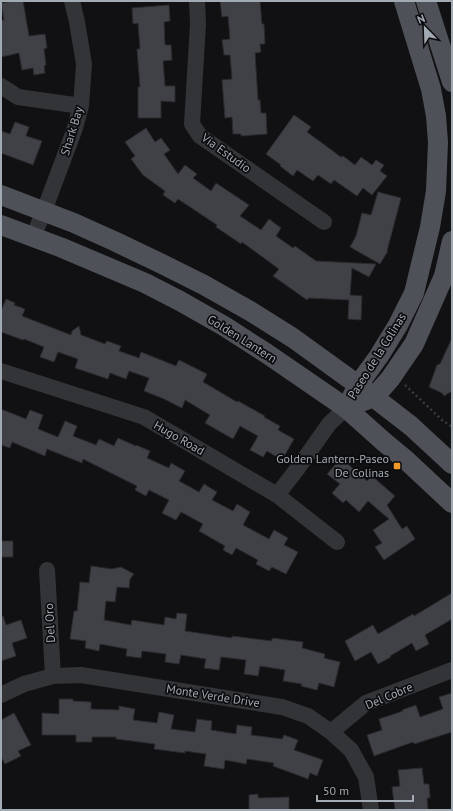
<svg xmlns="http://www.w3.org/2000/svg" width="453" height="811" viewBox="0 0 453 811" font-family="'PT Sans',sans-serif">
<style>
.building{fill:#404146;stroke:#2b2b2f}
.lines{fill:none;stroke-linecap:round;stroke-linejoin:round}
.path{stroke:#383b3f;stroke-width:2.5;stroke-dasharray:2 3;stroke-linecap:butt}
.minor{stroke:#323438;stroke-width:16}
.major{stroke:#4e5157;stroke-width:20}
.poi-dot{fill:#f0972c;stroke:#0c0c0e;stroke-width:1.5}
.labels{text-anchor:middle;stroke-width:3.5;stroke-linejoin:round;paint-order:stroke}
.street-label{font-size:12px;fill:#a2aab3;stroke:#0c0c0e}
.poi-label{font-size:12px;fill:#a2aab3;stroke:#0c0c0e;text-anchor:end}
</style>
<rect width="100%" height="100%" fill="#111113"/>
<path class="building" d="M13,1h10l6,35 16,-2 2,14 -3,1 2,16 -2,1 1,7 -11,2 -1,-7 -11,2 -3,-17 -18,4v-37h3l-3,-17z
M220,1h40l2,23h2l1,20h-5l1,8 -6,1 3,47h2l1,13h5l1,21 -26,2v-2h-8l-1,-17 -7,1 -3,-38 10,-1 -2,-24h-6l-2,-15 8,-1 -2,-23 -6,1z
M169,5l1,16 -6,1 1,23h6l1,15 -9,1 2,25h10v16l-14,-1v17h-23v-31h2l-3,-38h3l-2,-26 -5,1 -1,-16z
M294,115l17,12 -4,5 34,25 2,-1 12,9 6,-8 11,8 4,-5 8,5 -4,6 7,5 -15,19 -9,-7 -6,8 -23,-16 -3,4 -13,-9 -5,6 -16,-11 -4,6 -13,-10 1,-1 -15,-11z
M15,122l14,5 -3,9 16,5 -9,24 -32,-12v-22l9,3z
M146,128l9,14 6,-4 9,12 -6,4 14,20 7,-9 12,9 -4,4 18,13 5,-8 33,22 -9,11 21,14 8,-11 12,9 -5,8 17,12 2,-2 21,15 60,3 -7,13 -17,-9 -2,27 12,1 -1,24 -13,-1 1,-19 -40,-2 -2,2 -34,-24 6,-7 -37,-27 -1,2 -25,-17 1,-2 -39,-26 -3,4 -12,-8 2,-4 -22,-16 -12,-16 4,-3 -10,-14z
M378,192l23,6 -14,53h1l-8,13 -30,-17 6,-11 6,-23 9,2z
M6,299l9,4 -1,2 11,4 -3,7 49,19 1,-4 7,-5 2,9 24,9 2,-3 14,5 -2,5 20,7 2,-6 35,14 3,-6 28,14 -4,8 34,20 1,-1 27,15 -1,1 16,9 -2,4 16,9 -12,21 -15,-9 -4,6 -13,-7 8,-14 -18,-10 -7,13 -28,-16 5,-8 -25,-15 -3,8 -18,-9 -20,-8 5,-13 -20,-7 -3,8 -16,-6 -2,6 -33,-11 3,-9 -20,-7 -4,10 -14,-5 4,-10 -20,-8 -1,1 -22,-8v-21z
M452,338v53l-8,5 -2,-3 -13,-6 8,-22 3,-1z
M1,409l25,10 4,-9 13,5 -5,14 20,8 7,-16 12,5 -4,10 23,9 3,-6 15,7 4,-8 18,8v-1l14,6 -3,7 22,10 2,-5 14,8 -6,10 20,11 5,-8 13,8 -5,8 21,11 4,-7 13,8 -7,13 26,14 5,-9 14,8 -4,7 14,7 -12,22 -14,-7 -3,4 -13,-7 2,-4 -22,-12 -4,7 -9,-5 2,-4 -26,-15 4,-7 -22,-12 -5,8 -14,-7 7,-13 -20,-10 -3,6 -11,-6 2,-4 -54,-27 -1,4 -35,-14 -2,7 -33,-14 -2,6 -9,-3z
M341,458l26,23 5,-5 23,20 -8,9 15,24 5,-3 8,13 -31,21 -9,-13 7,-4 -9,-13 16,-11 -21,-18 -9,11 -13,-12 -3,3 -11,-10 8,-9 -13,-10z
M1,541h12v16h-12z
M91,566l21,3 9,-2 13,7 -4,5 -1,9 -12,-1 -2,15 -9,-1 -2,19 27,5 1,-5 32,5 1,-8 11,2 1,-6 10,1 -2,17 47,7v-2l40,5v-3l31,4 -1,6 23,6 -1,4 16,4 -6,25 -15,-4 -2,7 -16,-4 1,-2 -19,-3 2,-11 -25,-4 -2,10 -14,-2 2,-14 -25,-3 -2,13 -15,-2 2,-9 -25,-4 -2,9 -14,-2 1,-8 -24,-3 -1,7 -15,-2 1,-7 -27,-5 -1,7 -14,-3 1,-7 -16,-2 4,-28h3l3,-29 9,1z
M452,593v26l-27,16 4,9 -13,7 -4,-8 -22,13 1,1 -13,7 -7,-12 -16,9 -10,-20 28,-16 5,9 35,-20 1,2z
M3,616l3,9 15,-5 6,18 -15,5 4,13 -15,5v-44z
M452,693v39l-38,12 -1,-2 -39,14 -7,-21 15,-5 -3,-11 24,-8 -1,-1 14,-5 4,12 23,-8 -4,-12z
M59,699h14v2l18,1v7l28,1v-4l16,3 -2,11 24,3 2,-11 15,3 -3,14 24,3 2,-13 15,2 -1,9 25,4 1,-9 15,2 -1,8 31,4 2,-4 14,5 -4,10 29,10 -6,16 -7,-3 -2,6 -35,-13 1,-3 -27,-4 -1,5 -21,-4 -1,9 -20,-3 2,-12 -21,-3v2l-31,-4 1,-5 -39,-5v-2h-24v5h-16v-7h-34v-22l17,1z
M14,713l17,32 -13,6 3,5 -16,8 -4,-7v-37z
M422,768l2,16h5l1,14h-3l1,12h-33l-3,-23 8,-1 -2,-16z
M258,794v4l31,-1v13h-40v-15z"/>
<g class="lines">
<path class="path" d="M405,385l37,35 10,7"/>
<path class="minor" d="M197,1l1,23 -6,100 8,12 124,86
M1,86l17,11 63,9
M33,237l11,-26 30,-80 7,-25 3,-42 -7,-42 -5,-21
M1,371l143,46 133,78 60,47
M277,495l21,-27 31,-44 17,-16
M47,570l6,106
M1,695l23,-11 29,-8 28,-1 201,32 26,9 23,16 20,18 15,27 5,33
M331,732l35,-29 86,-33"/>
<path class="major" d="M426,1l26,81
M1,195l73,28 40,18 46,22 44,22 46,26 43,27 65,47 53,41 41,38
M1,225l59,22 85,36 35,18 44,25 42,27 80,55 37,33 24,20 45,42
M352,397l6,-12 21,-29 19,-31 16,-32 16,-66 6,-36 2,-49 -2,-26 -5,-27 -27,-88
M361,402l13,-5 16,-18 24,-35 30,-68 8,-35"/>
</g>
<rect class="poi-dot" x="393" y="462" width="8" height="8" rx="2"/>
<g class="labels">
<g class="street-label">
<text transform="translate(72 131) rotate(-73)" y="4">Shark Bay</text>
<text transform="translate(226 153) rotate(36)" y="4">Via Estudio</text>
<text transform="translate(242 339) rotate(32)" y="4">Golden Lantern</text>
<text transform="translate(377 356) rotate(-58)" y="4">Paseo de la Colinas</text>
<text transform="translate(179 438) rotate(30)" y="4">Hugo Road</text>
<text transform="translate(50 623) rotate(-93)" y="4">Del Oro</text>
<text transform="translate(213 696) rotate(9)" y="4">Monte Verde Drive</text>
<text transform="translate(389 696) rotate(-23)" y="4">Del Cobre</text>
</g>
<g class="poi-label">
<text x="389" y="463">Golden Lantern-Paseo<tspan x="389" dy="14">De Colinas</tspan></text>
</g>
</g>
<rect width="453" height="811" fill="none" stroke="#a2aab3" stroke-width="4"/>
<g transform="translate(425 28) rotate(337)" stroke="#0c0c0e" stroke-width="3" paint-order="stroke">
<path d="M0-3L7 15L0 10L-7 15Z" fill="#a2aab3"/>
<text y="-6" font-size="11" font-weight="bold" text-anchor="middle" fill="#a2aab3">N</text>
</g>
<path d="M317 795v6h96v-6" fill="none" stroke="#a2aab3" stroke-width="2"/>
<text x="323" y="795" font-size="12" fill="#a2aab3" stroke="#0c0c0e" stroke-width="3" paint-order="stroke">50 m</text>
</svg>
